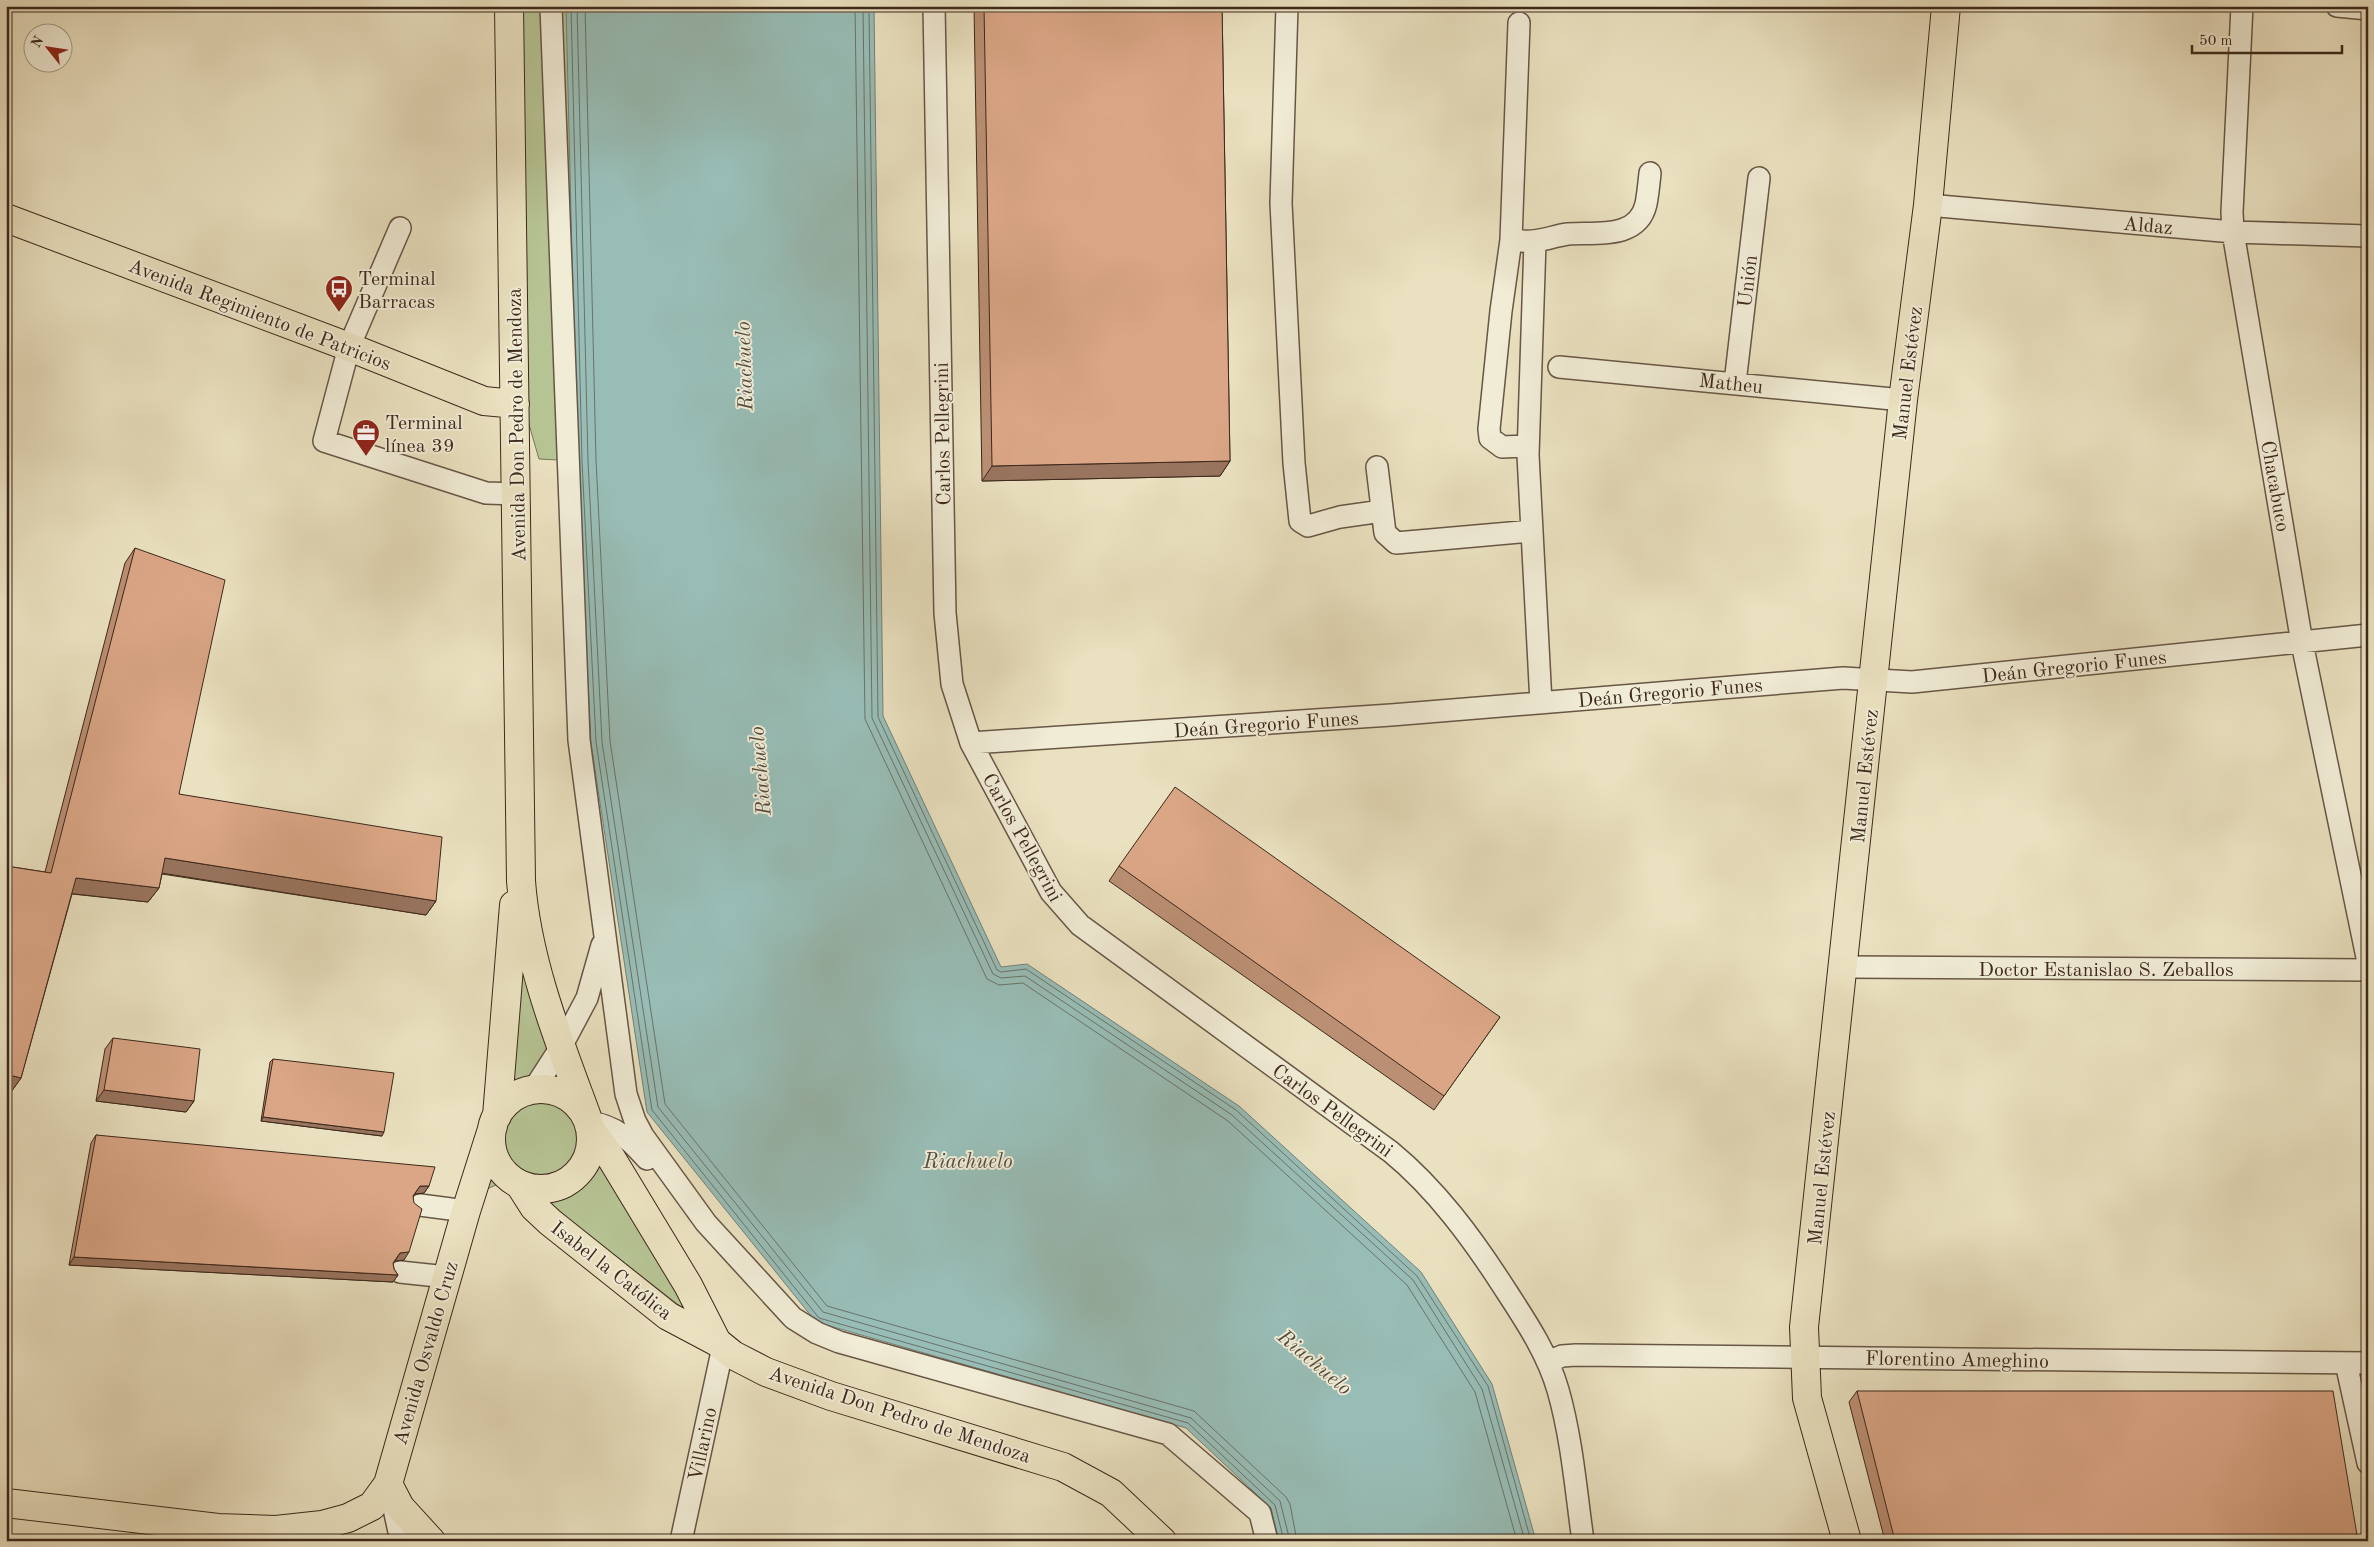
<svg xmlns="http://www.w3.org/2000/svg" width="2374" height="1547" viewBox="0 0 2374 1547" font-family="'Old Standard TT',serif">
<style>
.green{fill:#b6c393;stroke:#7a7658}
.water{fill:#98bdb6;stroke:#748178}
.lines{fill:none;stroke-linecap:round;stroke-linejoin:round}
.shore{stroke:#6a7269;stroke-width:1}
.minor-casing{stroke:#685645;stroke-width:24}
.major-casing{stroke:#3d281c;stroke-width:30}
.minor{stroke:#f1ecd6;stroke-width:21}
.major{stroke:#eae1c0;stroke-width:28}
.wall{fill:#bb8f73;stroke:#3d281c}
.shaded-wall{fill:#99745e;stroke:#3d281c}
.building{fill:#daa686;stroke:#3d281c}
.labels{text-anchor:middle;stroke-width:4;stroke-linejoin:round;paint-order:stroke}
.street-label{font-size:20px;fill:#3d281c;stroke:#f1ecd6}
.poi-label{font-size:20px;fill:#3d281c;stroke:#f1ecd6;text-anchor:start}
.water-label{font-size:21px;font-style:italic;fill:#544d42;stroke:#f1ecd6}
</style>
<rect width="100%" height="100%" fill="#eae1c0"/>
<filter id="stains"><feTurbulence type="fractalNoise" baseFrequency=".004" numOctaves="4"/><feColorMatrix values="0 0 0 0 .2 0 0 0 0 .09 0 0 0 0 .02 0 0 0 .5 -.17"/></filter>
<radialGradient id="worn" r=".72"><stop offset=".6" stop-color="#630" stop-opacity="0"/><stop offset="1" stop-color="#630" stop-opacity=".3"/></radialGradient>
<path class="green" d="M522,6h45l10,455 -38,-2 -11,-38z
M518,928l49,162 -35,-10 -28,17z
M502 1138a39 39 0 1 1 78 0a39 39 0 1 1-78 0Z
M596,1150l98,167 -158,-123 28,-2 22,-17z
M492,1161l15,19 -20,9z"/>
<path class="water" d="M566,6h308l9,710 118,251 26,-3 212,142 182,166 71,112 44,157h-257l-8,-33 -85,-80 -370,-106 -169,-210 -56,-369 -14,-282z"/>
<g class="lines">
<path class="shore" d="M571,6l11,455 14,281 56,368 167,208 369,105 87,82 9,36
M577,6l11,455 14,281 56,365 165,205 368,106 89,83 10,40
M585,6l11,454 14,281 55,363 162,202 367,105 92,86 4,7 7,37
M855,6l10,713 122,260 12,6 24,-2 205,138 179,164 68,107 42,149
M863,6l9,712 121,256 8,4 24,-2 207,139 181,165 69,109 43,152
M869,6l9,711 119,253 4,2 25,-3 210,141 181,166 71,110 43,155"/>
<defs>
<path id="minor" d="M551,6l28,734 47,354 9,27 8,15 63,87 87,95 24,15 22,9 329,92 92,79 7,28
M934,6l11,607 7,71 19,59 80,149 29,33 311,227c45,37 81,86 112,134 22,34 44,66 55,104 14,49 18,101 25,151
M1287,6l-6,197 13,260 6,58 8,5 32,-9 42,-6
M2242,6l-10,206 1,20 69,411 66,319
M2337,6l31,3
M1519,23l-8,217 -10,71 -12,118 1,9 12,9 26,-1
M1928,205l305,27 135,4
M400,228l-51,119 -25,94 162,52 32,1
M1522,241c17,2 30,-5 46,-7 27,-2 70,6 78,-30 2,-10 3,-21 4,-31
M1535,242l-7,213 13,248
M1559,367l344,33
M1735,383l24,-205
M1377,467l8,66 11,10 136,-12
M971,743l420,-28 452,-37 69,4 456,-47
M1844,967l524,3
M534,1089l27,-42 26,-49 15,-53
M589,1122c27,4 40,17 58,37
M420,1205l46,6
M400,1272l47,5
M1548,1362l14,-6 14,-1 792,8
M2346,1363l22,100
M395,1498l-2,6 8,37
M681,1541l42,-194"/>
<path id="major" d="M509,6l12,875c6,81 38,160 66,236
M6,218l343,129 135,54 31,3
M491 1139a50 50 0 1 1 100 0a50 50 0 1 1-100 0Z
M497,1116l17,-211
M590,1129l20,27 78,129 29,57 16,13 33,17 65,24 232,71 48,26 51,48
M520,1185l14,22 16,15 118,94 49,26
M388,1484l12,23 31,34
M6,1503l212,25 58,2 46,-5 26,-7 24,-12 16,-22 78,-273 27,-85
M1847,1541l-40,-143 -3,-71 99,-927 25,-195 18,-199"/>
</defs>
<use href="#minor" class="minor-casing"/>
<use href="#major" class="major-casing"/>
<use href="#minor" class="minor"/>
<use href="#major" class="major"/>
</g>
<path class="wall" d="M974,6h248l8,455 -10,15 -238,5z
M135,548l44,246 257,107 -10,14 -264,-41 -3,14 -11,14 -76,-8 -51,184 -10,14 -5,-1v-225l39,6 80,-309z
M1119,866l381,151 -66,93 -325,-229z
M113,1038l81,63 -8,11 -90,-11 9,-52z
M273,1059l109,77 -121,-15 9,-59z
M96,1135l333,51 -5,7 -9,1 -2,2 -9,64 -9,1 -2,2 1,6 4,6 -5,7 -324,-17 22,-122z
M1857,1391l501,150h-473l-36,-139z"/>
<path class="shaded-wall" d="M1230,461l-10,15 -238,5 10,-15z
M165,858l271,43 -10,14 -271,-43z
M76,878l83,10 -11,14 -82,-9z
M6,1074l15,4 -10,14 -5,-1z
M104,1090l90,11 -8,11 -90,-11z
M263,1117l121,15 -2,4 -121,-15z
M420,1186h9l-5,7 -9,1 -7,9z
M409,1252l-5,8 -9,1 5,-8z
M74,1257l324,18 -5,7 -324,-17z"/>
<path class="building" d="M984,6h238l8,455 -238,5z
M135,548l90,32 -46,214 263,43 -6,64 -271,-43 -6,30 -83,-10 -55,200 -15,-4v-208l45,7z
M1175,787l325,230 -56,79 -325,-230z
M113,1038l87,11 -6,52 -90,-11z
M273,1059l121,14 -10,59 -121,-15z
M96,1135l339,32 -6,19h-9l-7,10 1,7 8,6 -13,43 -9,1 -7,10 1,6 4,6 -324,-18z
M1857,1391h476l25,150h-463z"/>
<defs>
<symbol id="bus-pin" viewBox="-11 -11 22 30"><path d="M0 17L-7.5 6A9.5 9.5 0 1 1 7.5 6Z" fill="#8f2418" stroke="#f1ecd6"/><path d="M-5-6H5V4H4V6H2V4H-2V6H-4V4H-5ZM-3.5-4V0h7V-4ZM-3.5 1.2v1.5H-2V1.2ZM2 1.2v1.5H3.5V1.2Z" fill="#fff"/></symbol>
<symbol id="office-pin" viewBox="-11 -11 22 30"><path d="M0 17L-7.5 6A9.5 9.5 0 1 1 7.5 6Z" fill="#8f2418" stroke="#f1ecd6"/><path d="M-6-3h4V-5.5h4V-3h4V5H-6ZM-1-4.5V-3h2v-1.5ZM-6 0V1H6V0Z" fill="#fff"/></symbol>
</defs>
<g fill-rule="evenodd">
<use href="#bus-pin" x="323" y="273" width="32" height="43"/>
<use href="#office-pin" x="350" y="417" width="32" height="43"/>
</g>
<g class="labels">
<g class="street-label">
<text transform="translate(2148 225) rotate(5)" y="7">Aldaz</text>
<text transform="translate(1747 281) rotate(-83)" y="7">Unión</text>
<text transform="translate(260 314) rotate(21)" y="7">Avenida Regimiento de Patricios</text>
<text transform="translate(1907 373) rotate(-83)" y="7">Manuel Estévez</text>
<text transform="translate(1731 383) rotate(6)" y="7">Matheu</text>
<text transform="translate(516 425) rotate(-91)" y="7">Avenida Don Pedro de Mendoza</text>
<text transform="translate(942 434) rotate(-91)" y="7">Carlos Pellegrini</text>
<text transform="translate(2276 486) rotate(80)" y="7">Chacabuco</text>
<text transform="translate(2074 666) rotate(-6)" y="7">Deán Gregorio Funes</text>
<text transform="translate(1670 692) rotate(-5)" y="7">Deán Gregorio Funes</text>
<text transform="translate(1266 724) rotate(-4)" y="7">Deán Gregorio Funes</text>
<text transform="translate(1864 776) rotate(-84)" y="7">Manuel Estévez</text>
<text transform="translate(1023 837) rotate(61)" y="7">Carlos Pellegrini</text>
<text x="2106" y="976">Doctor Estanislao S. Zeballos</text>
<text transform="translate(1333 1110) rotate(36)" y="7">Carlos Pellegrini</text>
<text transform="translate(1821 1178) rotate(-84)" y="7">Manuel Estévez</text>
<text transform="translate(612 1270) rotate(38)" y="7">Isabel la Católica</text>
<text transform="translate(425 1353) rotate(-74)" y="7">Avenida Osvaldo Cruz</text>
<text transform="translate(1957 1359) rotate(1)" y="7">Florentino Ameghino</text>
<text transform="translate(900 1414) rotate(18)" y="7">Avenida Don Pedro de Mendoza</text>
<text transform="translate(702 1444) rotate(-78)" y="7">Villarino</text>
</g>
<g class="poi-label">
<text x="358" y="285">Terminal<tspan x="358" dy="23">Barracas</tspan></text>
<text x="385" y="429">Terminal<tspan x="385" dy="23">línea 39</tspan></text>
</g>
<g class="water-label">
<text transform="translate(744 366) rotate(-92)" y="7">Riachuelo</text>
<text transform="translate(760 771) rotate(-95)" y="7">Riachuelo</text>
<text x="968" y="1168">Riachuelo</text>
<text transform="translate(1315 1362) rotate(40)" y="7">Riachuelo</text>
</g>
</g>
<rect width="2374" height="1547" fill="none" stroke="#eae1c0" stroke-width="25"/>
<rect x="8" y="8" width="2359" height="1532" fill="none" stroke="#3d281c" stroke-width="2.5"/>
<rect x="12" y="12" width="2349" height="1522" fill="none" stroke="#3d281c"/>
<g transform="translate(48 48) rotate(300)"><circle r="24" fill="#f1ecd6" stroke="#a99e8c"/>
<path d="M0-4L9 19L0 12L-9 19Z" fill="#8f2418"/>
<text y="-8" font-size="14" font-weight="bold" text-anchor="middle" fill="#3d281c">N</text>
</g>
<path d="M2192 45v8h150v-8" fill="none" stroke="#3d281c" stroke-width="2.5"/>
<text x="2199" y="45" font-size="15" fill="#3d281c" stroke="#f1ecd6" stroke-width="4" paint-order="stroke">50 m</text>
<rect width="100%" height="100%" filter="url(#stains)"/>
<rect width="100%" height="100%" fill="url(#worn)"/>
</svg>
